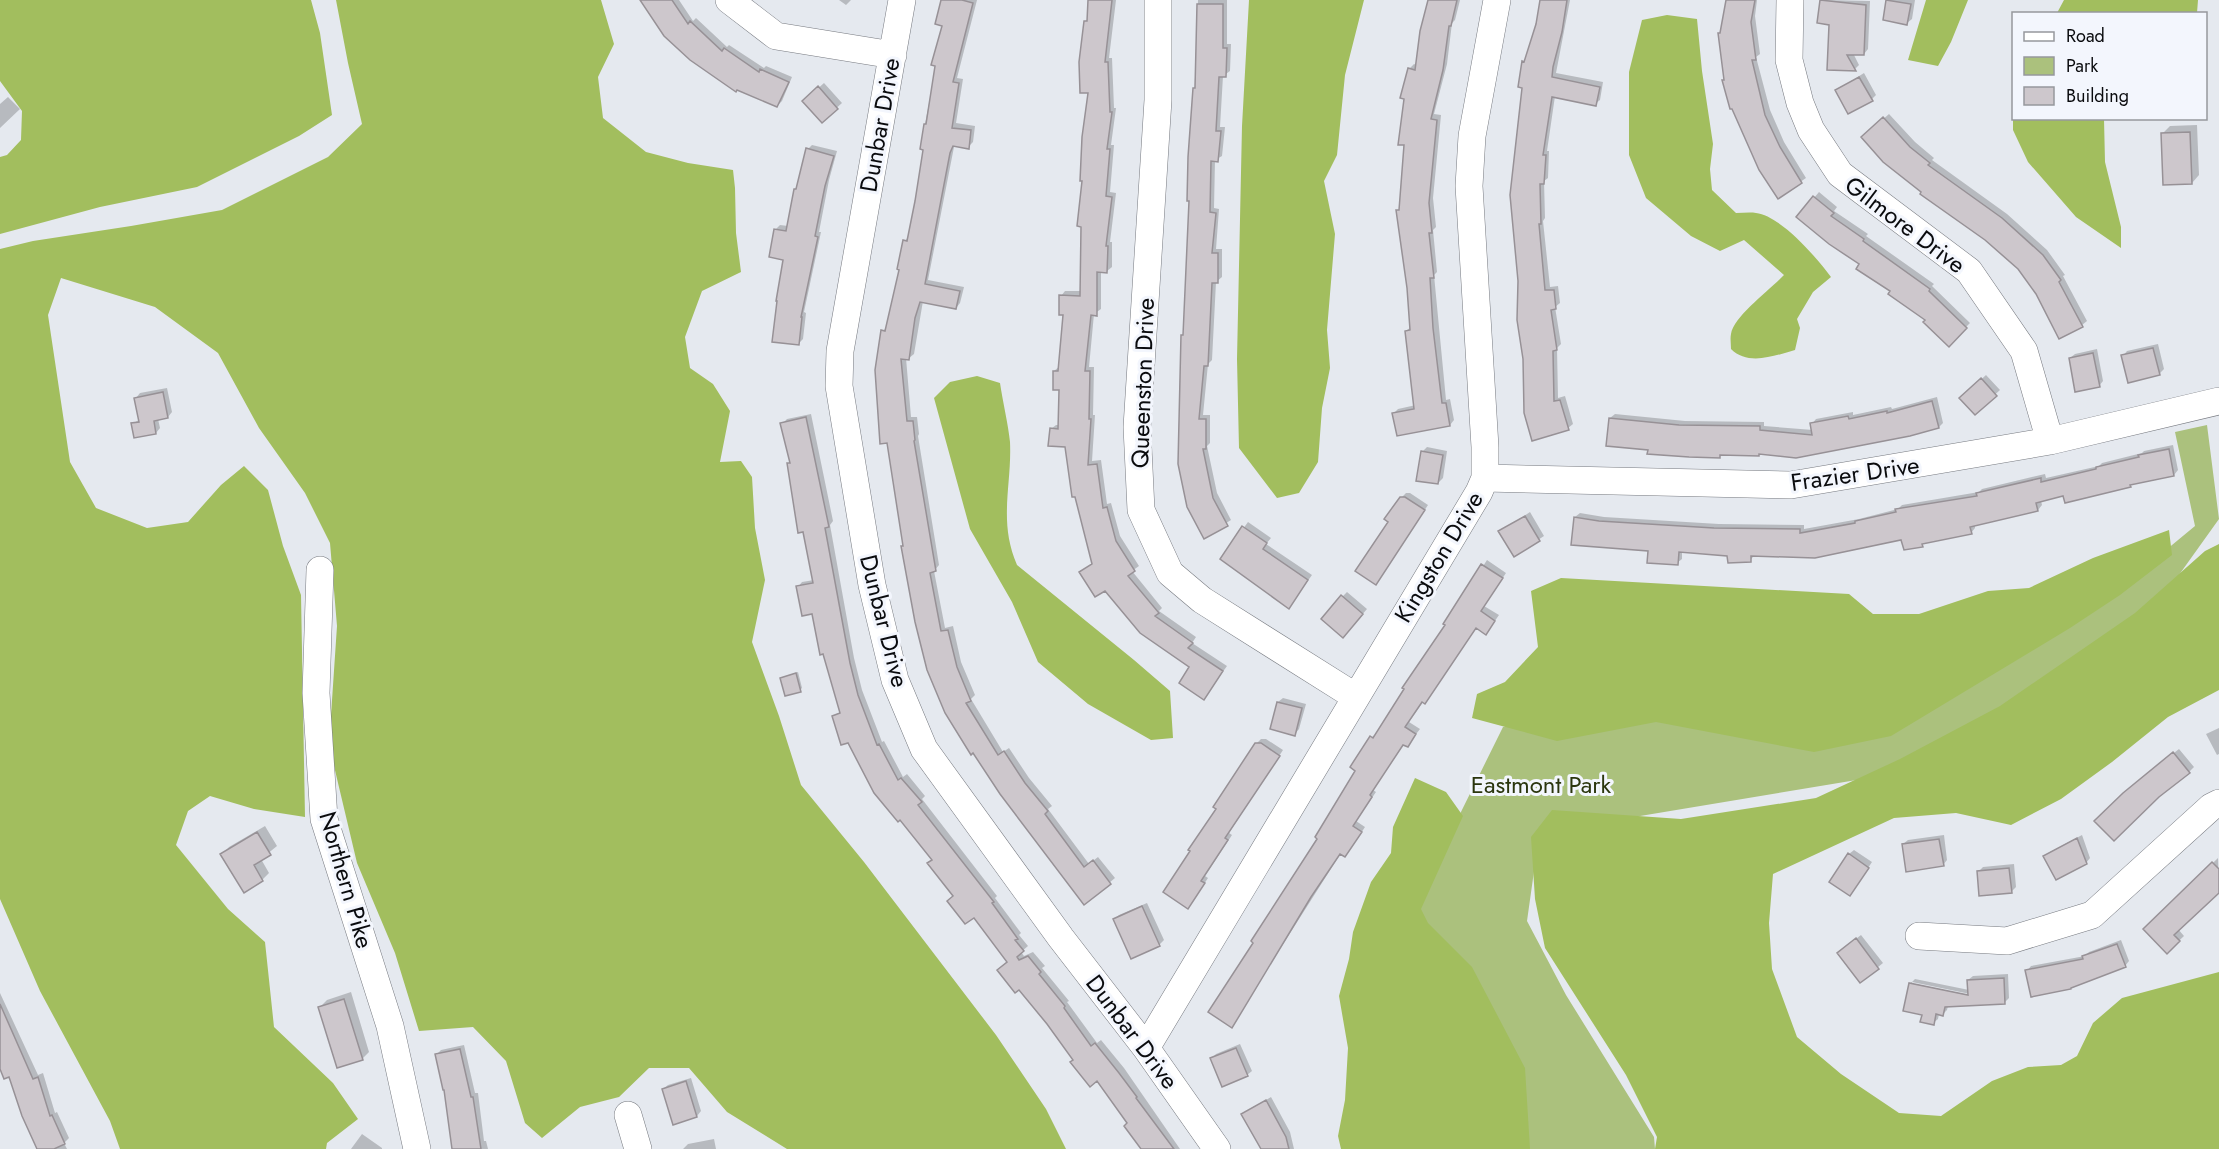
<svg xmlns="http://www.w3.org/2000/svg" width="2219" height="1149" viewBox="0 0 2219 1149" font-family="Jost,sans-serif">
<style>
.green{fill:#abc17d}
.forest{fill:#a2be5e}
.shadow{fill:#0003}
.building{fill:#cdc7cc;stroke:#979196;stroke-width:1.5}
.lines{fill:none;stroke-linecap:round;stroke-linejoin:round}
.minor-casing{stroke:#777a80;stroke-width:28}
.minor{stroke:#fff;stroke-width:27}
.labels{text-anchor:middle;stroke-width:6;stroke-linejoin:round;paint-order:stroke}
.street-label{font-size:24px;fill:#0a0b0e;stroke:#f3f6fd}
.park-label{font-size:24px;fill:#2b360e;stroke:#f3f6fd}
</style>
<rect width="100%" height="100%" fill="#e5e9ef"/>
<path class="green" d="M2207,425l12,94 -78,109 -224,142 -319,53 -62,34 -9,64 39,74 88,142 1,12h-138l-108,-232 94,-190 594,-120 98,-81 -20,-94z"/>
<path class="forest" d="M0,0h311l9,33 12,82 -33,21 -102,51 -97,20 -100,27v-77l7,-2 14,-15 1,-29 -22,-30z
M336,0h265l13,44 -16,33 5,41 43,34 42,11 45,7 2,18 1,45 5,39 -39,19 -17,46 5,31 23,16 17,27 -10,51 21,-1 11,16 3,51 10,52 -13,62 27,74 22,69 63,77 132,173 50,74 20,40h-279l-60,-37 -38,-44h-40l-30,29 -39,10 -38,31 -17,-15 -19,-62 -33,-34 -54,4 -24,-78 -38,-90 -28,-118 8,-119 -7,-83 -25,-50 -46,-65 -41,-75 -63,-46 -94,-29 -13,37 22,147 26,46 51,20 41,-6 33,-37 23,-19 24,24 15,56 18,49 4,222 -51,-8 -44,-13 -22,15 -12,34 52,64 37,33 9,85 59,56 25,36 -31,24 -1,6h-206l-10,-28 -70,-130 -40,-92v-650l33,-8 98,-15 91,-16 106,-53 34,-33 -14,-61z
M1249,0h115l-19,75 -8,80 -13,26 11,53 -8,96 3,38 -8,40 -4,54 -19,31 -22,5 -38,-50 -2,-89 5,-233z
M1926,0h42l-17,42 -13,24 -30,-6z
M2064,0h134l-1,13h-140z
M1667,15l30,4 5,52 11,73 -3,25 2,21 24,23c7,0 14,-1 20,0 25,3 60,44 75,64l-18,15 -16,27 3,9 -5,22c-21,6 -47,16 -64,-1 0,-5 -1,-10 0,-15 3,-18 39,-44 53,-59l-40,-35 -24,11 -29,-15 -45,-38 -17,-43v-83l13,-52z
M2013,116l1,2 90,1 1,43 16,65v21l-45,-31 -48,-55 -15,-32z
M977,376l23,7c3,20 8,40 10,59 2,44 -12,79 7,123l117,95 36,31 3,47 -22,2 -63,-36 -50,-42 -26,-60 -42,-73 -36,-131 16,-16z
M2169,530l3,25 -52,40 -50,33 -179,108 -77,16 -158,-30 -99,19 -85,-23 5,-24 28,-12 33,-35 -7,-56 30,-13 288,16 24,20h46l69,-23 41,-3 64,-30z
M2219,544v146l-51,27 -56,45 -51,37 -50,26 -55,-12 -62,5 -121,56 -4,49 3,46 25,68 44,37 58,39 42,3 51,-35 36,-14 33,-2 16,-9 16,-33 29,-25 97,-26v177h-564l2,-12 -31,-62 -81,-127 -10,-49 -4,-62 21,-27 129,9 135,-21 84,-39 100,-53 135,-93 70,-62z
M1415,778l31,14 17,24 -42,93 7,14 44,44 53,101 5,81h-189l-3,-13 7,-36 3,-52 -9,-52 10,-37 4,-27 18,-50 20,-29 2,-26z"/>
<path class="shadow" d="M642,0h37l14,21 3,-3 31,29 2,-2 35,23 2,-2 26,11 -10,24 -5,5z
M839,0h12l-5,5z
M943,0h34l-20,78 6,1 -7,44 19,3 -2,16 -5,5 -13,-2 -1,2 -26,133 36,7 -4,16 -4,5 -33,-7 -9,53 -5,4h-3l5,59h6l2,17 -1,2 21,129 -5,6 11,57 8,-2 8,36 14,33 -4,4 32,53 6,-4 20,30 23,28 -4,3 41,55 9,-7 17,21 -30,25 -84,-110 -97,-248 -21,-214 5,-5 17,-85 4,-5 16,-88v-24l19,-99z
M1089,0h27l-7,58h3l2,50h2l-5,37h3l-4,47 6,1 -6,49h2v25l-5,4h-6v38l-7,5 -5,53h5l-1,48h2l-3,46 9,-1 6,44 4,-1 9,33 19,30 -7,5 30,37 -3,3 37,26 -4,6 35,23 -23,32 -13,-31 -85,-78 -25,-17 12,-9 -26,-118 -16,-16 5,-4h4l1,-37 -7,-17 6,-5 4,-52 -3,-18 4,-5h16l9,-200 -5,-69 4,-4z
M1198,0h29v44h4l-1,27 -7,5 -3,51h5l-3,29 -7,4 -1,48 5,1 -3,40h6v28l-6,5 -4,78 -4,4 -5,51h7v28l-3,3 10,47 14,27 -27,17 -19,-203z
M1429,0h31l-5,20 -3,3 -5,41 -13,50 7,1 -8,83 3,29 -3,3 4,42 -3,3 12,125 4,-1 4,21 -4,5 -56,-12 4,-4 18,-4 -10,-74 5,-4 -2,-39 -11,-77 2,-3 9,-139 5,-5 3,1z
M1542,0h28l-14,73 47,9 -3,18 -5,4 -40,-8 -8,55h2l-1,27 -4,3 1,37 -2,3 7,66 8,-1 2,17 -5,4 6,37 -4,4 1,50 7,-2 8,28 -5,4 -35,11 -9,-377 3,-3z
M1728,0h29l-2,16 5,38 -4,3 14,53 14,32 22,36 -28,19 -53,-118 -3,-48z
M1822,0l48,1 -2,48 -4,5 -11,-1 6,12 -4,4 -26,-1 1,-44 -11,-2z
M1888,0h27l-3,19 -5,4 -23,-4z
M1864,73l12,22 -4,4 -35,-9z
M824,83l18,20 -20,18 -18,-20z
M8,97l12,12 -20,19v-24z
M1889,114l26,28 19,16 -2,2 75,54 40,36 18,25 -2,1 24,45 -5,4 -45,-31 -18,-26 -33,-29 -63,-47 -60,-55z
M2197,125l2,50 -7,8 -29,-50 7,-7z
M812,145l25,6 -8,29 -10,52h2l-17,80 2,1 -3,26 -5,5 -13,-85 -9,-30 4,-4 8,1 20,-77z
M1819,192l18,15 -3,4 34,23 -2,2 68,48 -2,2 38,37 -21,21 -22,-25 -66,-55 -63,-47z
M2158,344l6,25 -5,5 -36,-18 4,-5z
M2097,349l6,32 -4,5 -29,-28 5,-4z
M1986,375l14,15 -25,23 -14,-15z
M167,388l5,24 -4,5 -10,2 2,9 -4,5 -23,-9 7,-5 -4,-21 4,-5z
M1937,397l6,26 -4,4 -179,26h-38l-3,3 -70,-7 -39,-31 5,-4 70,7 79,1v4l49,4 -1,-6 4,-5 37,-7v3l38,-8 1,2z
M811,414l22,107 -3,4 24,133 8,32 20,52 2,-1 19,36 4,-3 18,22 -3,3 75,97 -2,2 26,35 -2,2 9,11 -7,6 3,4 9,-4 12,14 -3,2 27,33 -2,1 30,41 4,-3 23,28 56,81h-35l-48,-70 -23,-19 -66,-98 -34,-47 -19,-20 -22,-36 -99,-142 7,-6 -28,-99 -15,-25 4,-5 12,-2 -25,-116 2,-3 -9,-37 5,-5z
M2173,445l5,25 -4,5 -41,8 -3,3 -66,8 -23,7 1,4 -4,5 -63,15v3l-4,5 -45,9 -4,3 -19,-7 -148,16 -5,7 -21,-6 -47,-5v9l-5,4 -102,-46 5,-4 24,4 115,7 85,1v4l55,-10 39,-10 4,-4 77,-13 3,-3 63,-15 1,4 53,-12 3,-3 40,-10 2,-2z
M1427,447l20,4 -4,27 -5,5 -16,-31z
M1406,493h4l18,12 -52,79 14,-63 11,-23z
M1530,512l14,24 -29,19 -15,-23z
M1248,522l23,16 -5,6 46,31 -23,32 -67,-49z
M1487,560l19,13 -22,33 15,9 -9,13 -14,-1 -67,95 11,7 -13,17 -3,-2 -31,46 3,2 -20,29 9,6 -16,24 -8,2 -110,173 88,-188 38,-67 15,-34 5,-4z
M1347,592l20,17 -19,22 -6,-34z
M798,672l4,16 -2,2 -19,-12z
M1283,698l23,6 -7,25 -4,5 -17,-32z
M2219,728v26l-2,1 -11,-21z
M1261,739h5l17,11 -54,83 3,2 -27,41 3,2 -16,24 26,-94 38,-64z
M2179,749l15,18 -4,4 -32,25 -28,-8z
M265,826l12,20 -16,13 8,14 -7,7 -40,-25 7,-8z
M1944,835l3,25 -4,5 -40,-21 5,-4z
M2082,835l8,23 -4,5 -41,-6 5,-5z
M1854,850l18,12 -18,27 -5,-35z
M2218,858l1,33 -41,38 6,7 -17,16 -22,-23z
M2014,864l2,23 -5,5 -33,-20 5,-5z
M1147,903l17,37 -5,5 -44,-26 4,-4z
M1861,935l22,28 -22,18 -18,-32z
M2121,940l8,21 -4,5 -98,5 4,-5 54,-10 4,-4z
M2008,974l1,24 -5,5 -56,3 -1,4 -4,4h-4l-1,5 -5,4 -9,-9 -14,-31 2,-1v3l63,13v-3l-63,-13 3,-3 54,11 -1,-10 5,-4z
M351,992l18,60 -7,7 -42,-52 7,-7z
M0,993l38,82 5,-2 12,40 2,-1 12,26 -5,5 3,6h-29l-28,-74 -10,-9z
M1240,1044l12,27 -5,4 -36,-16 5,-5z
M464,1045l11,48h3l6,48h2l2,8h-31l-11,-61 -10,-33 5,-5z
M691,1078l10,33 -4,5 -34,-27 5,-4z
M1271,1097l19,35 4,17h-32l-19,-35z
M362,1134l20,14v1h-31z
M714,1139l2,10h-33l5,-5z"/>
<path class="building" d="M640,0h32l16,24 2,-3 32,30 2,-3 35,24 1,-3 29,13 -12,25 -40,-17 -1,2 -46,-32 -26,-24z
M941,0h21l11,3 -20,79 6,1 -7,45 19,2 -2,19 -16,-3 -3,7 -25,131 35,7 -4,18 -36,-7 -5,16 -6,42 -8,-1 6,62h6l2,19 -1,1 22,130 -6,2 11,58 7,-1 9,37 14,34 -5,2 32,52 6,-4 21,32 23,28 -3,3 39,53 9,-7 18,24 -27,21 -84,-111 -27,-41 -2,2 -26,-42 -18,-43 -12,-48 -14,-76h2l-16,-103 -7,1 -5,-74 6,-40 4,1 14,-61 -2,-1 6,-29 4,1 8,-40 8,-51 -3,-1 4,-25h2l9,-58 -4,-1 11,-39 -7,-2z
M1088,0h24l-7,62h3l2,50h2l-5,37h3l-4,47 6,1 -6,49h2l-1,27 -10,-1v44l-6,-1 -6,56h5l-1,48h2l-3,46 9,-1 6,44 4,-1 9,34 19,30 -7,5 31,37 -4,3 38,27 -5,5 35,23 -19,29 -25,-17 10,-16 -49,-34 -35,-42 -10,6 -16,-25 13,-8 -17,-67h-3l-7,-50 -17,-1 2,-18 8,1 1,-39h-6v-19h5l5,-56h-4v-20l21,1 1,-69 -4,-1 5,-45h-2l2,-44 6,-44h-8l-1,-31 5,-41h3z
M1428,0h29l-6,26h-2l-6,44 -12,49 6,1 -8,83 3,30h-3l5,45h-4l3,50 9,75h4l4,23 -53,10 -5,-23 22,-4 -9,-78 5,-1 -3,-42 -11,-78h3l5,-65h-6l6,-46 -4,-1 8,-30 7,2 5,-39z
M1540,0h27l-5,32 -9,35 -1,10 48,10 -4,19 -44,-9 -9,58h3l-2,29h-4l1,40h-2l6,66h9l2,19 -5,1 6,40 -4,1 1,50 6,-1 9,30 -37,11 -8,-28 -1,-54 -6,-39 1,-39 -8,-86 12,-107 -4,-1 4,-26 2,1 12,-38z
M1726,0h29l-4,22 5,38h-4l13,55 15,32 22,36 -24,16 -19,-29 -27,-61h-2l-8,-29h2l-6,-47h2z
M1820,0l46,5 -2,50h-17l9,16 -29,-1 2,-45 -12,-2z
M1886,0l25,4 -4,21 -24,-5z
M1197,4h26v44h4l-1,29h-7l-3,54h5l-3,31 -7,-1 -1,51 6,1 -4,40h6v30h-6l-4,83h-4l-5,53h7v30h-3l10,49 15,28 -24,13 -17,-32 -9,-43 3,-129h2l6,-134h-2l1,-44 5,-69h2z
M1859,77l14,24 -25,13 -13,-24z
M818,86l20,23 -16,14 -20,-22z
M1883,117l27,30 20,16 -2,2 74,53 41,37 18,25 -2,2 24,45 -24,12 -23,-45 -18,-25 -33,-29 -65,-46 1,-2 -38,-30 -22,-25z
M2190,132l2,52 -29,1 -2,-52z
M806,148l28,8 -9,30 -10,50 3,1 -17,80h1l-3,28 -27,-3 5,-41h-1l7,-41 -14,-3 5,-28 12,2 8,-42h2z
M1813,196l21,17 -3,3 33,23 -1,2 67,48 -1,2 38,37 -18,19 -26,-25 2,-2 -37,-26 2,-3 -34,-22 3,-5 -30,-20 -33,-27z
M2153,348l7,27 -32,8 -7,-28z
M2093,353l7,34 -25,5 -6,-34z
M1981,378l16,18 -22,19 -16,-17z
M163,392l5,26 -14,3 2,13 -22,4 -3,-15 8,-1 -5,-24z
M1932,401l7,27 -29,8 -114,22 -37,-4v2l-39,-1v3l-31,-1 -42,-3 1,-4 -42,-4 3,-28 70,7 81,1v4l52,5 -2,-12 38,-7 1,3 38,-8v2z
M806,417l23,110 -4,1 25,135 8,32 19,50 2,-1 19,36 3,-2 21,24 -4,3 76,97 -2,1 26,36 -3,1 9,11 -7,6 2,3 9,-4 13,16 -2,2 26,32 -1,2 27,38 4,-3 24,30 18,24 -1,1 38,51h-33l-17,-23 3,-3 -30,-42 -7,6 -20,-25 3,-2 -26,-36 -28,-34 -4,3 -18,-23 10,-8 -33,-44 -9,6 -18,-23 6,-5 -26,-33 5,-3 -32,-40 -2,2 -24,-29 -26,-50 -7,2 -9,-29 8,-3 -17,-59 -3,1 -8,-41 -10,2 -6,-30 17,-3 -10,-51 -5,1 -11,-70h3l-10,-40z
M2169,449l5,27 -44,9 1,2 -66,16 -2,-7 -27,7 2,8 -68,16 2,7 -50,10 1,3 -19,3 -3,-10 -86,18 -64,-2v6l-23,1 -1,-7 -48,-4 -1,13 -31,-2 1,-12 -77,-6 3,-28 25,4 115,7 86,1v4l55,-10v-2l41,-9 -1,-3 82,-13 -1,-3 65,-15v4l55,-13v-2l43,-10 -1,-2z
M1421,451l22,4 -5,29 -22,-3z
M1400,497h5l20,13 -49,75 -21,-14 33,-49 -4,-3z
M1525,516l15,25 -26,16 -16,-26z
M1242,526l25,17 -4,6 45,31 -19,29 -69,-50z
M1481,564l22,14 -22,33 14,10 -9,14 -10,-7 -51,76 -3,-2 -17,25 11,7 -8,13 -5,-2 -33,50 2,2 -19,29 9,6 -17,25 -5,-3 -29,43 -79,131 -24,-16 45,-69 -2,-2 66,-102 -2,-2 40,-66 -5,-4 20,-31 3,2 31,-49 -2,-1 43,-63 -2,-1z
M1341,595l22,19 -20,24 -22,-19z
M796,673l5,19 -16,4 -5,-18z
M1277,702l25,6 -7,28 -25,-7z
M1255,743h6l19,13 -55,82 3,2 -27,41 4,2 -17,26 -25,-17 27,-41 -2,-1 28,-41 -3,-2z
M2173,752l17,21 -31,24 -45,44 -20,-20 29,-28z
M257,832l14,23 -17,10 9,16 -19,12 -24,-39z
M2077,838l10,26 -31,16 -13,-24z
M1939,839l5,27 -38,6 -4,-28z
M1848,853l21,15 -19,28 -21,-14z
M2212,862l7,7v24l-45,42 6,6 -13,13 -24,-25z
M2009,868l3,25 -33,3 -2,-25z
M1142,906l18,40 -29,13 -18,-40z
M1856,938l23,31 -19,14 -23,-30z
M2117,944l9,23 -55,21v1l-40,8 -6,-27 58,-11 -1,-3z
M2004,978l1,26 -60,3 -2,9 -7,-2 -2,11 -14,-3 2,-7 -19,-4 6,-28 59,12 -1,-15z
M344,999l19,61 -26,8 -19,-61z
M0,1004l33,75 5,-2 12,39 2,-1 13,29 -11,5h-17l-15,-33 -13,-39 -5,2 -4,-10z
M1236,1048l12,28 -26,11 -12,-29z
M460,1049l11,48h2l8,52h-29l-8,-59h-1l-8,-36z
M686,1081l11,36 -24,8 -11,-36z
M1266,1100l20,37 3,12h-28l-20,-35z"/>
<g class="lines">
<defs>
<path id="minor" d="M729,0l47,36 117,19
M902,0l-62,351 -1,35 33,199 23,95 29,69 137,189 85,110 71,101
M1158,0v100l-21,327 4,83 29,63 32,27 154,97
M1790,0l-1,60 11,43 11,27 29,44 129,97 55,80 26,90
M1485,478l306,7 259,-44 169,-40
M320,570l-4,123 8,126 66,207 27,123
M1919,936l88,5 85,-26 119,-108 8,-4
M1146,1048l333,-556 6,-14v-31l-16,-261 3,-50 25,-136
M628,1115l10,34"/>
</defs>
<use href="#minor" class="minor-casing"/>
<use href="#minor" class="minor"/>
</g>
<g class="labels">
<g class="street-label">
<text transform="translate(880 125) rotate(-80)" y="8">Dunbar Drive</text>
<text transform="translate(1905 225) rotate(37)" y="8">Gilmore Drive</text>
<text transform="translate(1143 383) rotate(-88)" y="8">Queenston Drive</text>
<text transform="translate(1855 474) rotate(-8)" y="8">Frazier Drive</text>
<text transform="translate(1439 557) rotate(-59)" y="8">Kingston Drive</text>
<text transform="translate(884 621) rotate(76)" y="8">Dunbar Drive</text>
<text transform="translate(346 880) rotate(74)" y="8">Northern Pike</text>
<text transform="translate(1132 1032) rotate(53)" y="8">Dunbar Drive</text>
</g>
<g class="park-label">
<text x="1541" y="793">Eastmont Park</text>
</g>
</g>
<rect x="2012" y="12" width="195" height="108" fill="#f3f6fd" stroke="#96989d" stroke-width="1.5"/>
<rect x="2024" y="32" width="30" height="9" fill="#ffffff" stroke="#96989d" stroke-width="1.5"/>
<text x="2066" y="42" font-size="18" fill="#0a0b0e">Road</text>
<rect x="2024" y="57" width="30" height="18" fill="#abc17d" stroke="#96989d" stroke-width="1.5"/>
<text x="2066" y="72" font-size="18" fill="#0a0b0e">Park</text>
<rect x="2024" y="87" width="30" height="18" fill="#cdc7cc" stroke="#96989d" stroke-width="1.5"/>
<text x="2066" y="102" font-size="18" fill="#0a0b0e">Building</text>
</svg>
